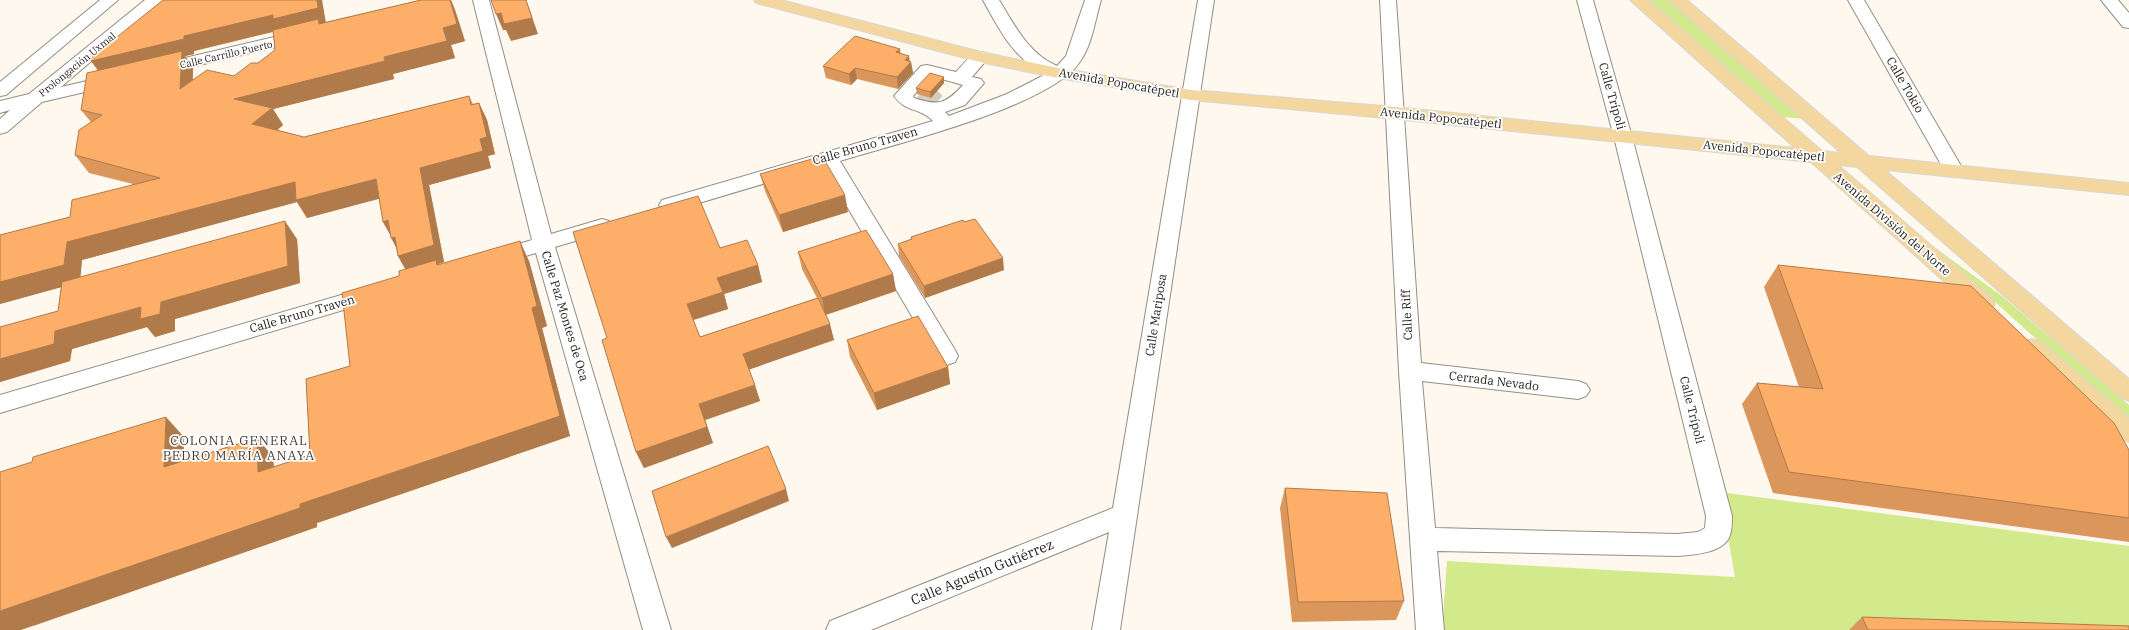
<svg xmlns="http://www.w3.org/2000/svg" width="2129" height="630" viewBox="0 0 2129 630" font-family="'IBM Plex Serif',serif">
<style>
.green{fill:#d3ea8c}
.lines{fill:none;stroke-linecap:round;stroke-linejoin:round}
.minor-tunnel{stroke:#d2cdc5;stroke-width:18;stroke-dasharray:18 10;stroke-linecap:butt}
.minor-casing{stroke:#938e85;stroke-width:2}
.major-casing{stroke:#d8d7d6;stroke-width:2}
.minor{fill:#fff;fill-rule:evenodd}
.major{fill:#f4d69f;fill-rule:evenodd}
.wall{fill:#da965b;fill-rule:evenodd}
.shaded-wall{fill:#b17a4a}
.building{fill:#fdaf6a;stroke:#b17a4a}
.labels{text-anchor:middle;stroke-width:3.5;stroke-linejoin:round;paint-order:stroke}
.far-street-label{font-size:10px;fill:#24211e;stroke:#fff}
.street-label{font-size:12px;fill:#24211e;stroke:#fff}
.neighbourhood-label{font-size:13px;letter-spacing:1px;fill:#423e36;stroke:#fff}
.near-street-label{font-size:14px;fill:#24211e;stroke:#fff}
</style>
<rect width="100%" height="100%" fill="#fef8ef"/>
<path class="green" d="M1649,0h19l138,119 -25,-2z
M1934,247l68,49 127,109v15l-104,-91z
M1720,492l409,54v84h-687l5,-69 288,16z"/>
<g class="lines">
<path class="minor-tunnel" d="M924,103l19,-21"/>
<defs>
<path id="minor" d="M100,0h18l-112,95 -6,1v-14z
M145,0h18l-102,87 52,-12 6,1 3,4 -3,4 -77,18 -35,30 -7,2v-15l10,-9 -10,3v-12l29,-7z
M473,0h16l62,234 51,-15 7,2 3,5 -3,5 -54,16 116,383h-28l-107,-377 -41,12 -7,-2 -3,-5 3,-5 44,-13z
M983,0h16c16,26 29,53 58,66l9,-10 19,-56h16c-6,20 -9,46 -22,63 -31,44 -184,81 -239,98l115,189 3,6 -3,6 -8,3 -8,-3 -116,-196 -154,46 -7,-2 -3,-5 3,-5 271,-79c-13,-14 -27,-8 -39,-25l27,-30 6,-1 29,7c9,-9 16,-22 30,-19l3,4 -17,20 9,2 3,4 -19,22 -20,7 4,4 58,-22 39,-20c-32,-14 -47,-45 -63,-74zM931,76l32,9c-17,19 -25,21 -49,13l-1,-2z
M1198,0h16l-94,630h-28l17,-98 -238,98h-45l4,-9 283,-113z
M1380,0h16l25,363 157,18 8,3 4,6 -4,6 -8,3 -156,-18 13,147 242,6 21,-2 7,-4 1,-12 -92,-379 -37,-137h16l39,137 100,379c0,6 0,13 -2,19 -5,18 -37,20 -53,21l-240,-5 7,79h-28l-17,-259z
M1848,0h16l100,171 -3,4 -7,2 -7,-2z
M2101,0h17l11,13v15l-6,-1z
M304,30l6,1 3,4 -3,4 -149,35 -6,-1 -3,-4 3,-4z
M372,286l8,3 3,5 -3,5 -380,114v-18z"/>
<path id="major" d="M754,0h27l200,52 77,16 133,22 204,17 400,41 -165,-148h18l174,151 19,2 -172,-153h18l182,156 260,27v12l-244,-25 244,209v22l-8,-3 -264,-231 -19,-2 154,133 3,6 -3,6 -8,2 -8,-2 -165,-148 -416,-43 -204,-19 -133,-22 -78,-16 -224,-59z
M2032,339l8,2 89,77v24l-9,-3 -96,-86 -3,-6 3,-6z"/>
</defs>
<use href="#minor" class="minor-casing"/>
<use href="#major" class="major-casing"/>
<use href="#minor" class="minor"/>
<use href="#major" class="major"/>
</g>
<path class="wall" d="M421,0h30l4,10 10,31 -14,4 4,13 -62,16 1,5 -121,30 10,16 -6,5 27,7 165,-41 4,8 6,-1 8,17 8,34 -7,2 3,12 -62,17 15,77 -6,2v1l91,-4 18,65 -5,2 28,108 -253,87v4l-284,99 151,-189 -1,24 74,-23 16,19 1,10 36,-12 40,-89 49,-90 6,-7 -7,-13 -2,-8 -6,-14 -7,-12 -4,-24 -72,20 -10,-16 -215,58 -2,17 217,-38 3,44 -125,36v12l-20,6 -8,-10 -75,22 -2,12 -70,21v-55l58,-16 3,-24 -61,17v-69l70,-18 63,-33 -44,-11 -14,-18 16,-33 -10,-12 18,-39 -7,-14 234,-35zM273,32l2,18 -17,13 -24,13 -41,4v-12l-8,-12 9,-2v-3z
M900,53l11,9 2,11 -15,16 -41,-10 -6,6 -25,-7 -3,-12z
M944,83l-13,15 -14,-4 -1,-6z
M760,174l88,38 -65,20 -18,-41z
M964,222l40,48 -79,28 -26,-42 -1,-12 13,-5v-2z
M720,248l38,17 4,17 -38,12 4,15 -35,11 7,17 117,-39 -15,-29 -4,-17 95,22 3,17 -70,24 8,25 -85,29 11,32 -55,19 8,23 -69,25 -8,-16 -29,-114z
M1778,265l351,185v92l-356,-49 -31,-89 15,-21 42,4 -35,-100z
M847,340l101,27 2,17 -73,26 -27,-53z
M1285,488l119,113 -8,19 -104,2 -12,-114z
M1862,617l267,13h-280z"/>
<path class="shaded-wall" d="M317,0h5l4,23 -46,7 -86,21v3l-9,2 8,12 -2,38 -89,-30 -11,-15z
M450,0h1l4,10 10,31 -14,4 4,13 -62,16 1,5 -121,30 10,16 -19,17 -30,-43 150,-42 59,-29z
M526,0l3,8 9,26 -27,7 -5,-11h-3l-7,-16z
M900,49l1,11 -5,-8z
M909,56l1,7 1,-1 2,11 -15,16 -1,-12 8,-17z
M855,68l2,11 -6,6 -2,-11z
M944,77v6l-13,15 -1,-6z
M479,103l8,17 8,34 -7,2 3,12 -62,17 15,77 -6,2 9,16 -39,-7 -10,-17 3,-1 -10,-17h1l-9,-16 37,-54 60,-29z
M376,179l10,18 -79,21 -10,-16 -215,58 -2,22 -80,22v-22l67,-40 228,-60z
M845,195l3,17 -65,20 -4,-17z
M285,221l12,18 3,44 -125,36v12l-20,6 -8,-10 -75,22 -2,12 -70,21v-23l55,-28 106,-29z
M520,241l9,20 18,65 -5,2 28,108 -253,87v4l-296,103h-21v-19l300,-107 232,-196z
M1003,258l1,12 -79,28 -1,-12z
M758,265l4,17 -38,12 4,15 -35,11 -6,-16 30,-26z
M893,274l3,17 -71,24 -3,-17z
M830,324l4,16 -86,30 -5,-16z
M948,367l2,17 -73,26 -3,-17z
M755,385l5,16 -55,19 8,23 -69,25 -8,-16 63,-48z
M166,417l18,20 -1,50 -19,-20z
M257,438l16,19 2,35 -17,-20z
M786,489l3,12 -117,47 -6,-11z"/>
<path class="building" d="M163,0h154l1,8 -45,11v-4l-89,21v3l-93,22 1,-4z
M421,0h29l7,24 -14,4 4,13 -63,16 1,4 -151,38 38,9 -20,16 52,13 165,-41 2,9 8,-2 8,34 -7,2 3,12 -63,17 14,77 -36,11 -3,-19 -4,1 -3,-18 -5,2 -7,-43 -80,21 -1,-18 -228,60 -3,23 -64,17v-47l70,-18 2,-17 88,-22 -85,-23 4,-25 23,-15 -21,-5 6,-37 95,-22 -2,38 27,-19 27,6 17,-13h7l17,-13 -2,-20 45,-11 1,5z
M491,0h35l6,18 -28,6 -3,-11 -5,1z
M855,36l45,13 -4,3 13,4 -4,4 6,2 -14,15 -42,-9 -6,6 -26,-8z
M930,73l14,4 -14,15 -14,-4z
M822,156l23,39 -66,20 -19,-41z
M698,196l22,52 27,-8 11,25 -41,13 6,14 -36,12 13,33 118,-39 12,26 -87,30 12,31 -56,19 8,23 -71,25 -34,-112 5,-2 -34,-106z
M975,219l28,39 -79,28 -26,-42 14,-5 -1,-2 52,-17 1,2z
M285,221l3,45 -127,36 -1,12 -20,5 1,-12 -86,24 -1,13 -54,15v-32l58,-16 4,-29z
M866,230l27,44 -71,24 -24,-46z
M520,241l17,65 -5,2 28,108 -260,88v4l-300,103v-139l32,-10 1,-5 133,-40 -2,50 93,-29 1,34 52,-17 -4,-76 44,-13 -8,-73 57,-17v-5l37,-11 1,5z
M1778,265l193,21 143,137 15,27v68l-340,-46 -32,-89 66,6z
M918,316l30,51 -74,26 -27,-53z
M768,446l18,43 -120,48 -14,-46z
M1285,488l102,5 17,108 -106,1z
M1862,617l267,9v4h-261z"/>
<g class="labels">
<g class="far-street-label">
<text transform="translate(226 54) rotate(-13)" y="4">Calle Carrillo Puerto</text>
<text transform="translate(77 64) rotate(-39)" y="4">Prolongación Uxmal</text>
</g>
<g class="street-label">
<text transform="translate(1119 83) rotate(10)" y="4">Avenida Popocatépetl</text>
<text transform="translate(1905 85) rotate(60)" y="4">Calle Tokio</text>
<text transform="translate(1612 96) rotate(74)" y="4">Calle Trípoli</text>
<text transform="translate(1441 118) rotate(6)" y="4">Avenida Popocatépetl</text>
<text transform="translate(865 146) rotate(-16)" y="4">Calle Bruno Traven</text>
<text transform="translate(1764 151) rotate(6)" y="4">Avenida Popocatépetl</text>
<text transform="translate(1892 224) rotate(41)" y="4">Avenida División del Norte</text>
<text transform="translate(302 314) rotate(-16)" y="4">Calle Bruno Traven</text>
<text transform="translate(1156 315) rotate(-81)" y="4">Calle Mariposa</text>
<text transform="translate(1407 315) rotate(-93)" y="4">Calle Riff</text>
<text transform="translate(565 316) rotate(73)" y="4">Calle Paz Montes de Oca</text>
<text transform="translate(1494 381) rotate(7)" y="4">Cerrada Nevado</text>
<text transform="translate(1692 410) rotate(76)" y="4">Calle Trípoli</text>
</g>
<g class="neighbourhood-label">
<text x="239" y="445">COLONIA GENERAL<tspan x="239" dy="15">PEDRO MARÍA ANAYA</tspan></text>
</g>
<g class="near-street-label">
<text transform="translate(982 572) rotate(-22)" y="5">Calle Agustín Gutiérrez</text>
</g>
</g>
</svg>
